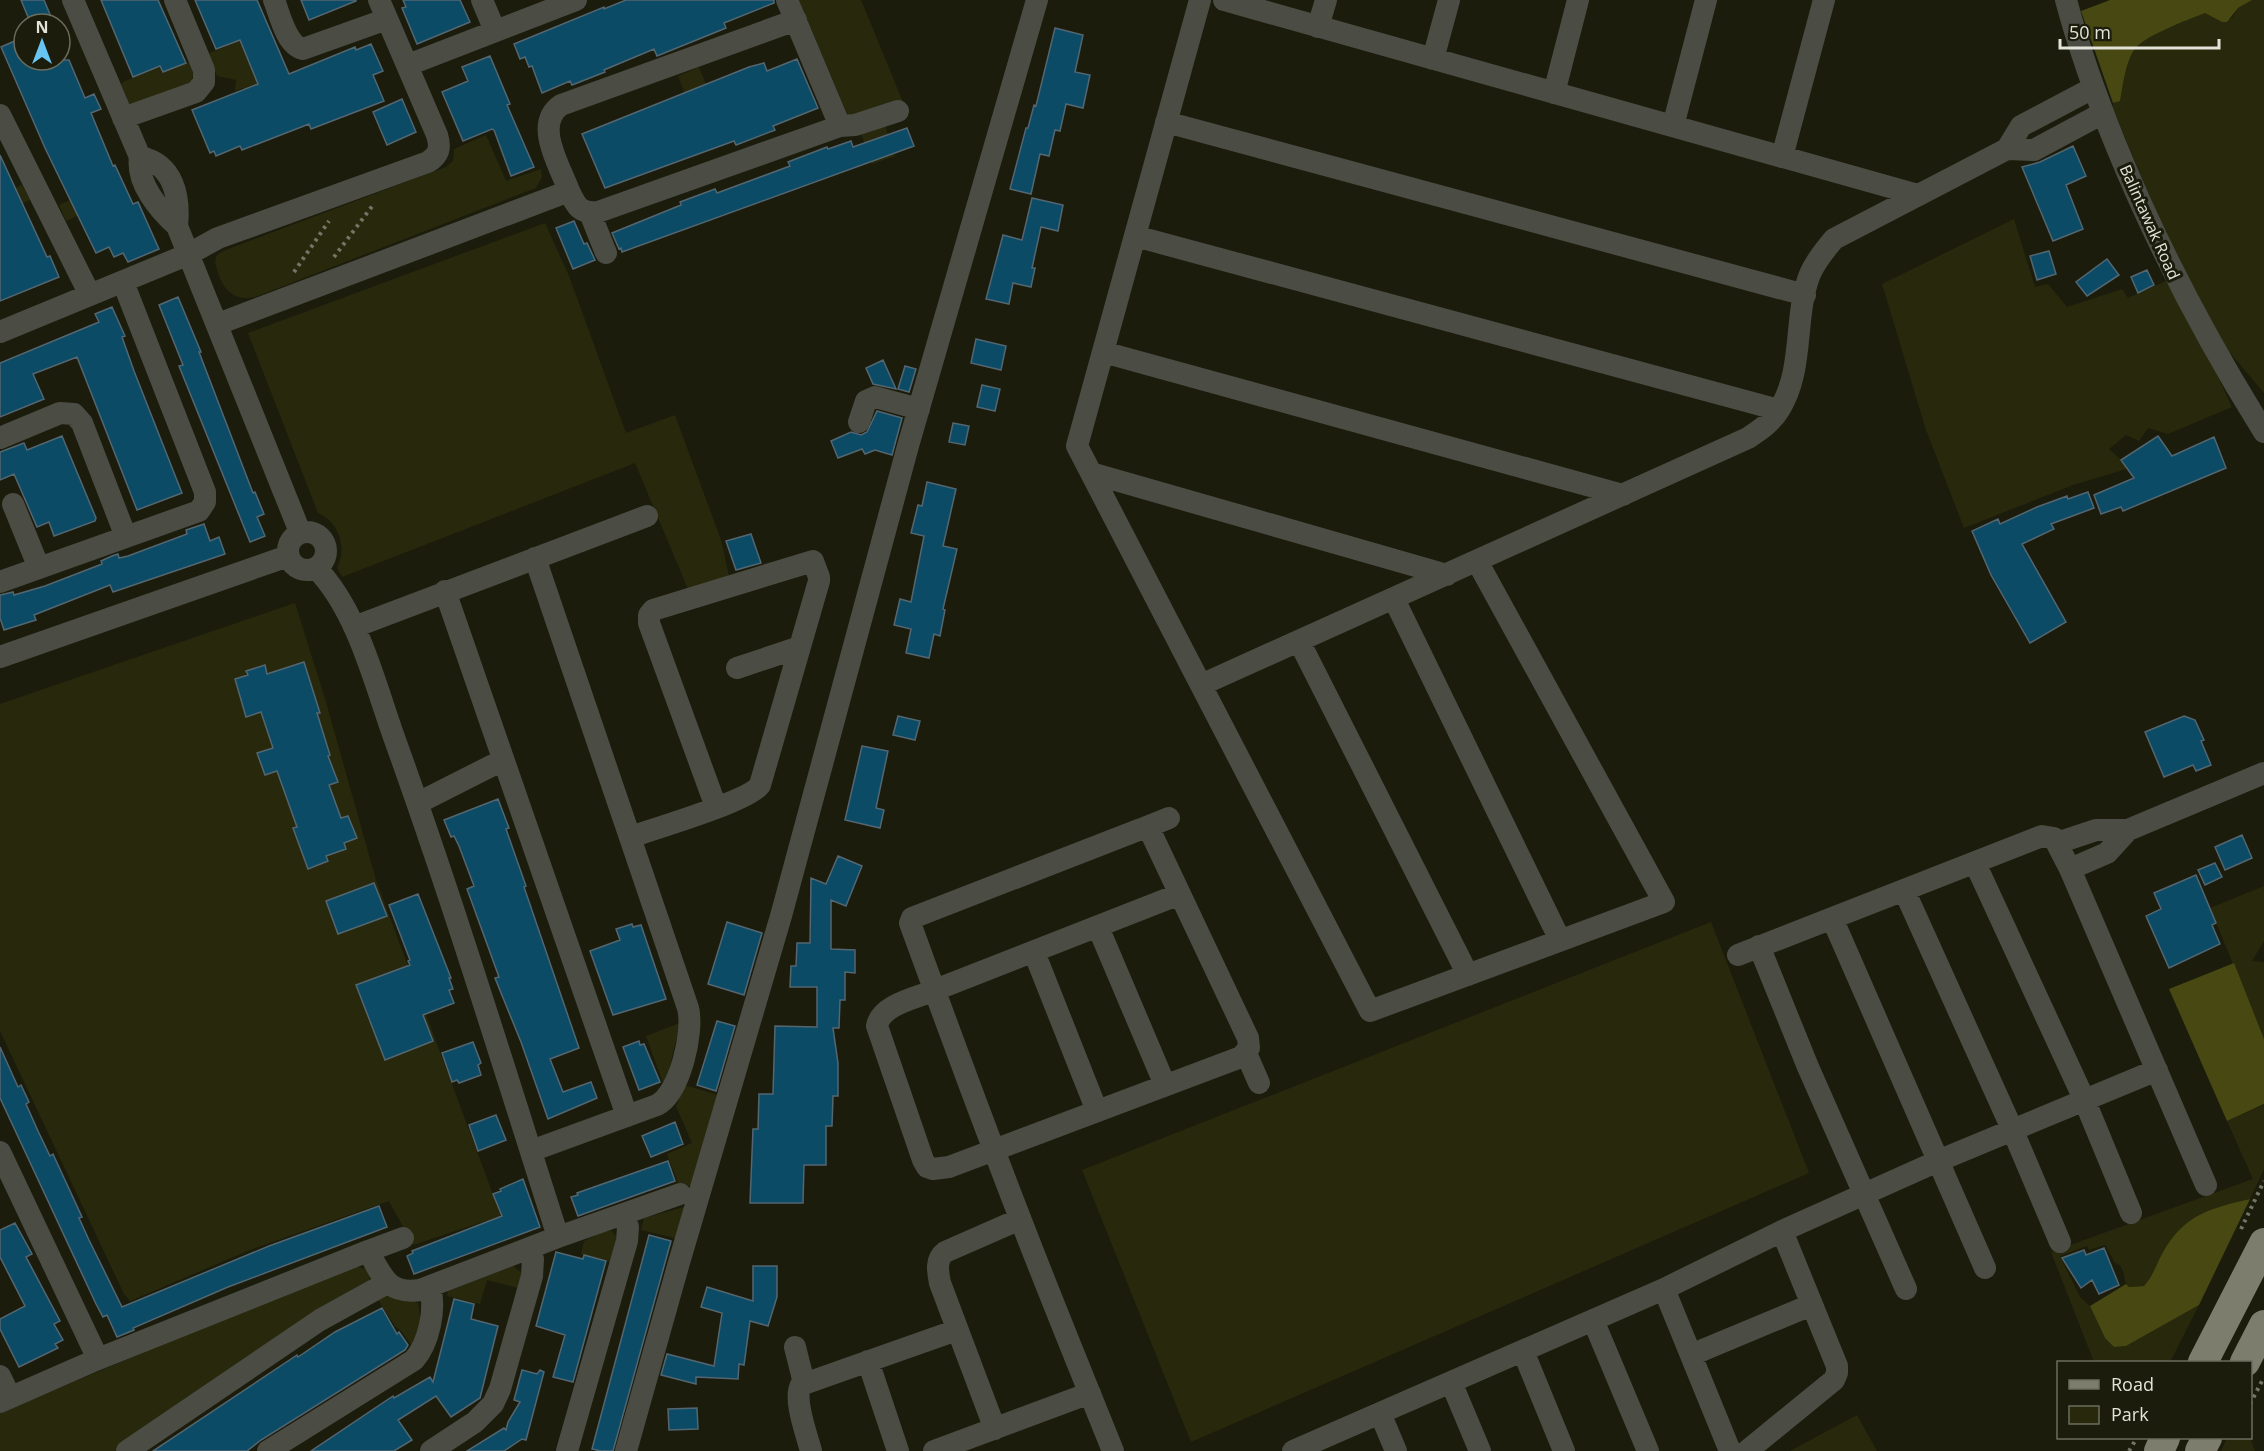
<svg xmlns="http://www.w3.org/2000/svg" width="2264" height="1451" viewBox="0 0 2264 1451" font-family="'Open Sans',sans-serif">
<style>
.green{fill:#28290c}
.forest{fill:#484813}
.building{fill:#0c4b65;stroke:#536671;stroke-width:1.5}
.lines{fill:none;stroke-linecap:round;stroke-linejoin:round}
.path{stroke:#747567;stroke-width:4;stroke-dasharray:3 4.5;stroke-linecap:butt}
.minor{stroke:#4b4c44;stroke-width:22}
.major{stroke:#7c7d6c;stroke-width:30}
.labels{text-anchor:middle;stroke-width:6;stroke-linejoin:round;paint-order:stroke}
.street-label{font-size:16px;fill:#e3e4d9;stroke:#1b1c0b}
</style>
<rect width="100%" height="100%" fill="#1b1c0b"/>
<path class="green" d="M799,0h62l42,102 -55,14z
M2252,0h12v393l-44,-52 -46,-84 -61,-149v-5l7,-3c3,-15 5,-36 14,-50 9,-14 54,-30 71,-37l17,9 10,-4 6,-10z
M241,40l29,72 -15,6 -12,-30 -8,3 1,-11 -19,-4 -10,-22z
M189,62l4,9 -1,12 -61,22 -2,-2 -8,-19 2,-2 37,-15 2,6z
M699,67l21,52 -22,9 -20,-52z
M884,122l11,34 -23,8 -12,-33z
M486,135l20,46 35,-12 1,8 -6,11 -281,109c-26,6 -36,-15 -40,-36l2,-6 6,-4 223,-84 7,-6 1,-12z
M22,185l8,15 -28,13 -2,-18z
M91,190l8,16 -33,15 -7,-16z
M2014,219l21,68 13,-3 19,23 55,-18 6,9 38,-17 48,87 18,39 -64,27 -20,-6 -9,13 -13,-6 -17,14 21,19 -57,17 -109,43 -38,-98 -44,-146z
M545,223l24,53 57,157 49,-18 46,125 8,36 -41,13 -53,-126 -293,114 -5,-9c10,-21 3,-45 -19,-55l-70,-180z
M295,603l31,99 50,178 125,336 -88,29 -24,-44 -139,49 -120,51 -6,-7 -124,-263v-327z
M2264,886v55l-12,20 12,1v77l-54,-131z
M1711,922l98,251 -618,269 -109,-272z
M680,1023l-13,55 -3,8 -18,-50z
M685,1085l36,11 -26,88 -15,4 -13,-34 25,-11 -16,-37z
M2264,1105v64l-14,30c-40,9 -67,16 -88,55 -6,11 -9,22 -18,32l-15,1 -3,-3 -3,-13 -3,-6 -5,-2 -10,-18 -16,5 -2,-4 -27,10 20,41 10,9 15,32 9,9 12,-1 73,-41 -29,57h-76l-43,-110 202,-73 -26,-58z
M688,1206l-9,33 -38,-9 3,-12z
M604,1231h8l4,5 1,6 -7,20 -29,-8 3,-13z
M353,1266l14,3 3,7 -1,5 -254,170h-115v-38l344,-145z
M513,1266l9,7 -4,15 -31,-8 -7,24 -33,-8 1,-5z
M383,1295l35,8 2,16 -6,30 -13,-18 -6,-5 -19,-29z
M1857,1415l20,36h-87z
M2227,1438h23l5,13h-34z"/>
<path class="forest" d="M2110,0h142l-14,8 -11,14h-5l-17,-9c-17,7 -62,23 -71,37 -9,14 -11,35 -14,51l-7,2 -32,-92z
M2234,963l30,76v65l-37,17 -58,-132z
M2250,1199l-51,106 -73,41 -12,1 -9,-9 -15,-32 36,-22 3,3 15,-1c9,-10 12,-21 18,-32 21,-39 48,-46 88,-55z"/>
<path class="building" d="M21,0h23l10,24h-23z
M101,0h57l28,63 -23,9 -3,-6 -27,11z
M195,0h62l32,74 66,-27 1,3 15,-6 12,27 -10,4 11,26 -73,28 -2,-5 -67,26 -2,-4 -24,10 -2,-5 -4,2 -18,-43 66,-26 -18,-44 -24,9z
M301,0h55v1l-47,19z
M403,0h57l10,22 -53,22 -15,-36 4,-1z
M626,0h148v3l-50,20 2,5 -69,28 -3,-7 -50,21 1,2 -33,13 -2,-4 -28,12 -10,-27 -3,1 -4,-10 -5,2 -6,-15 90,-37v2z
M1055,28l28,7 -8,37 15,3 -7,33 -17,-4 -6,27 -5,-1 -6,26 -9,-2 -9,40 -21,-5 16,-61h2l6,-23 2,1z
M24,37v23h45l16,38 9,-4 7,15 -10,4 22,53 2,-1 18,39 5,-2 21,47 -31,13 -5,-9 -9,4 -5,-10 -13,6 -51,-105 -44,-101z
M490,56l20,48 -3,1 27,62 -23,9 -17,-46 -2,-1 -29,12 -21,-49 26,-11 -6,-14z
M797,59l21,49 -45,18 2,4 -39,15 -2,-4 -129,47 -23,-54 167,-67 15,-4 3,8z
M402,99l14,33 -29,13 -14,-33z
M907,128l7,18 -292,106 -1,-4 -2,1 -7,-16 69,-28 -1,-3 35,-13 2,4 73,-27 -2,-4 39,-15 1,2 23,-8 2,6z
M2073,146l13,30 -20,9 17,44 -30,12 -31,-74 18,-5z
M0,155l47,102 3,-1 9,21 -59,24z
M1032,198l31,7 -5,26 -17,-4 -9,41h3l-4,19 -18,-4 -4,21 -23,-5 17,-64 19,5z
M574,221l10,23 3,-1 8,17 -22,9 -17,-41z
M2049,251l7,23 -19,6 -7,-24z
M2107,259l12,16 -32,21 -11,-14z
M2147,270l7,15 -16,8 -7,-16z
M178,297l23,55h-2l54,141 2,-1 9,22 -7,3 8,19 -15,6 -71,-176 4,-1 -24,-60z
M112,307l13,29 -3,1 12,34 48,122 -45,17 -60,-153 -44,17 11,25 -44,18v-54l99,-41 -4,-8z
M976,339l30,7 -5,24 -30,-7z
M883,360l13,29 -23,-5 -7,-16z
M905,366l11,3 -7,23 -11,-3z
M982,385l18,4 -5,22 -18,-4z
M877,411l25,7 -10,37 -17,-5 -10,4 -3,-5 -24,9 -7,-17 20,-9 10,3 6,-3z
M953,423l16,3 -4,19 -16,-3z
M62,436l34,82 -1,3 -41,15 -5,-14 -12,5 -23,-53 -14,6v-28l24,-9 3,7z
M2158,436l14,20 42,-19 12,31 -103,43 -2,-4 -20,7 -7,-19 40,-17 -13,-18z
M927,482l29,7 -13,57 14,3 -14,60 2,1 -5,26 -6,-2 -5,24 -23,-5 5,-24 -17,-4 6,-26 11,3 13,-66 -13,-3 7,-28 4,1z
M2088,492l6,16 -43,16 3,5 -32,15 44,78 -36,21 -39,-68 -19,-44 26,-12 2,5 37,-17 30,-11 1,3z
M204,524l6,17 9,-4 6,17 -112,38 -3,-7 -76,30 2,5 -32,10 -4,-12v-23l13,-3 1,3 31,-9 57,-22 -1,-3 11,-5 6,-2 1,4 9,-2 59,-22 -1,-4z
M751,534l10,29 -25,7 -10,-29z
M304,662l16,51h-3l13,42 -2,1 10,26 -9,3 12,33 7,-2 9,22 -13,5 2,6 -20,7 2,5 -20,8 -15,-41 4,-1 -20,-56 -12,4 -8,-22 16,-5 -12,-36 -15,5 -11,-38 13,-4 -2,-4 19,-6 2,9z
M898,716l22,5 -5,19 -22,-5z
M2184,716l11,4 9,20 -3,1 10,24 -15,6 -3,-6 -29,12 -19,-45z
M862,746l26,5 -12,57 8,2 -4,18 -35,-8z
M498,799l11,29 -3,1 20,57 -2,1 55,161 -29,11 13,33 28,-10 6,16 -49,21 -27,-77 -26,-64 4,-1 -32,-88 7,-3 -15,-40 -5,-10 -3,1 -7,-17z
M2242,835l10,23 -27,12 -10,-23z
M838,856l24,10 -16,40 -15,-6v49l24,1v23l-10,-1v28h-5l-1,28h-6l5,35v33h-5l-1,30h-6v39h-22l-1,38h-53l3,-74h5l1,-35h14l2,-68 42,1v-40h-27l1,-21h5l1,-23h13l1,-65 15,6z
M2215,863l7,14 -17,8 -7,-15z
M2196,875l20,48 -4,2 8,19 -51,24 -23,-52 15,-7 -7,-16z
M374,883l13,33 -49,18 -12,-33z
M418,894l33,84h-2l4,11 -4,1 5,13 -31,12 10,26 -48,19 -29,-75 54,-20 -2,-4 2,-1 -21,-55z
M727,922l35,11 -18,62 -36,-11z
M632,924l1,3 8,-2 25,74 -53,16 -23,-64 30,-11 -4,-11z
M717,1021l18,5 -19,65 -19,-6z
M639,1041l1,4 4,-1 16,38 -21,8 -16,-43z
M473,1042l8,21 -3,2 3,10 -22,8 -2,-3 -5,2 -10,-29z
M0,1047l18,40 3,-2 8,17 -3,2 12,27 12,25 3,-2 29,63 -3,1 10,22 33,67 147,-61 110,-40 8,21 -159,60 -95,41 1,2 -17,7 -10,-22 -4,2 -7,-13 -96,-206z
M496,1115l10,25 -28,11 -9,-26z
M675,1122l8,22 -32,13 -9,-21z
M668,1161l7,20 -97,35 -7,-19 7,-2 -1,-2z
M523,1179l17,48 -126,47 -7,-18 6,-3 -1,-2 90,-35 -9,-22 8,-3 -1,-2z
M15,1223l17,31 -6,3 34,64 -6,3 9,16 -8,4 3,4 -39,19 -19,-38v-10l25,-13 -25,-49v-27z
M649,1235l22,6 -58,210h-12l-9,-2z
M2104,1248l15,37 -20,9 -7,-14 -11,8 -19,-30 22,-8 2,5z
M556,1252l27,7 1,-4 22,6 -33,121 -20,-5 12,-42 -29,-9z
M753,1266h24v31l-9,29 -18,-5 -6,44 -5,-1 -1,15 -42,-2v7l-35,-9 6,-21 47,12 8,-53 -21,-6 6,-20 46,14z
M454,1299l20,5 -3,15 27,7 -18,72 -29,19 -15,-21 -38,24 14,20 -18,11h-83l82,-55 1,2 36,-21 3,5z
M382,1308l15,26 2,-2 9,13 -3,5 -144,90 -14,11h-94l144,-96 1,2 37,-25z
M522,1370l15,4 3,-4 4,2 -18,68 -4,-1 -18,12h-37l37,-23 2,2 2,-8 12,-20 -6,-2z
M697,1408l1,21 -29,1 -1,-21z"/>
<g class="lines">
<path class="path" d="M334,257l39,-52
M294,272l35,-51
M2241,1229l23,-48
M2250,1404l12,-23
M2129,1451l6,-10"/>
<path class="minor" d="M73,0l67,157c-4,26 19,53 37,69l123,306
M274,0c6,15 12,45 29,49l84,-30
M482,0l13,31
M787,0l53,126
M1200,0l-123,446 293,565 294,-109 -187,-341
M1224,0l694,195
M2066,0c13,49 30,96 49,143 41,101 91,196 149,289
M1318,27l8,-27
M1433,59l16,-59
M408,65l168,-65
M1554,93l24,-93
M0,115l90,180
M123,118l73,-26 8,-10v-12l-29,-70
M1166,122l639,173
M1673,126l33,-126
M2007,149l14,-23 72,-38
M140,157c34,7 40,40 37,69
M1782,157l42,-157
M569,191c7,15 11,23 29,21l242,-86 15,-1 43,-14
M590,213l16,40
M1135,236l644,174
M218,324l351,-133c-9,-25 -36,-67 -8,-86l235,-85
M0,332l189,-78 29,-16 210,-76c11,-7 13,-14 9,-27l-58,-135
M1103,352l520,143
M859,422l7,-21 9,-4 44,12
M0,438l60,-25 14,1 8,9 44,114
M1091,473l356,102
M13,504l26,64
M288 551a19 19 0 1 1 38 0a19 19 0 1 1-38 0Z
M316,568c42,43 59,117 79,172 59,164 110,331 163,497
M0,582l199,-71 6,-9v-10l-82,-210
M445,591l182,525
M1394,599l166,341
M354,627l293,-111
M1299,641l169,334
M0,657l288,-101
M737,668l63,-21
M1201,685l547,-247c12,-8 24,-16 31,-28 26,-41 14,-93 31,-136 6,-14 15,-24 24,-35l173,-90 27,1 69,-37
M418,803l85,-43
M1144,828l25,-10
M630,837c24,-8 119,-36 130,-52l59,-204v-4l-6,-16 -160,49 -4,5v8l67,184
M2057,843l39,-13h32l136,-57
M1975,863l109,236 47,114
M2070,869l37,-16 21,-23
M1904,890l109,241 47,111
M1832,918l153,350
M1098,927l67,158
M1759,946l49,121 98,222
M1034,952l63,159
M1738,955l304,-119 12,2 16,31 136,316
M1246,1053l13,30
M531,1151l126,-46c23,-12 37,-73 31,-97l-153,-450
M0,1152l98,207
M368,1251c14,24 19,44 52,39l138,-53 122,-43
M1664,1289l66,162
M1593,1320l55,131
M795,1347l9,36
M1523,1351l41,100
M1691,1355l120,-50
M868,1361l30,90
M0,1376l10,21
M1451,1382l29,69
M0,1402l98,-43 270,-108 35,-13
M1380,1413l16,38
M995,1429l-55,-146c-2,-11 -5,-23 5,-31l75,-33
M127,1451l193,-131 67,-37
M268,1451l146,-91c15,-17 22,-51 16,-73
M431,1451l44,-29 18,-18 7,-15 32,-113 1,-17 -4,-10
M567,1451l60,-210 1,-14 -5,-13
M626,1451l52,-185 103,-350 127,-470 129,-446
M811,1451c-4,-16 -18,-52 -10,-66l156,-55
M934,1451l156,-58
M1113,1451c-31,-77 -63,-155 -93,-233 -38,-98 -74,-196 -110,-295l2,-5 229,-89h6l5,6 96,203 1,10 -8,9 -292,110 -16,2 -6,-2 -4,-7 -46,-134c4,-22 40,-28 58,-36l245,-96
M1293,1451l371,-162 118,-58 156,-70 219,-91
M1747,1451l87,-71 3,-7v-7l-55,-135"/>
<path class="major" d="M2203,1362l61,-119
M2245,1362l19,-37
M2159,1451l6,-13
M2200,1451l7,-13"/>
</g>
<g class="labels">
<g class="street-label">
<text transform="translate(2150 222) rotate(66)" y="6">Balintawak Road</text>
</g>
</g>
<rect x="2057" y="1361" width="195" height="78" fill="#1b1c0b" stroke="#6b6c5d" stroke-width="1.5"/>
<rect x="2069" y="1380" width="30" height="9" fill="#7c7d6c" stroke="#6b6c5d" stroke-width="1.5"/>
<text x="2111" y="1391" font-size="18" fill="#e3e4d9">Road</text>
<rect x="2069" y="1406" width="30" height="18" fill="#28290c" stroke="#6b6c5d" stroke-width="1.5"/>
<text x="2111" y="1421" font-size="18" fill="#e3e4d9">Park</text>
<g transform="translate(42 42)"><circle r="28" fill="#1b1c0b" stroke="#6b6c5d" stroke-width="1.5"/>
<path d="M0-4.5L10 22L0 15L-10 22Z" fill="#68c4f0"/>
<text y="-9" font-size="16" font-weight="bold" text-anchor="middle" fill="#e3e4d9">N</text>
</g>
<path d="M2060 39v9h159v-9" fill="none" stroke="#e3e4d9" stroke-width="3"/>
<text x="2069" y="39" font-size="18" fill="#e3e4d9" stroke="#1b1c0b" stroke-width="4.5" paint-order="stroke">50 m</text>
</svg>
